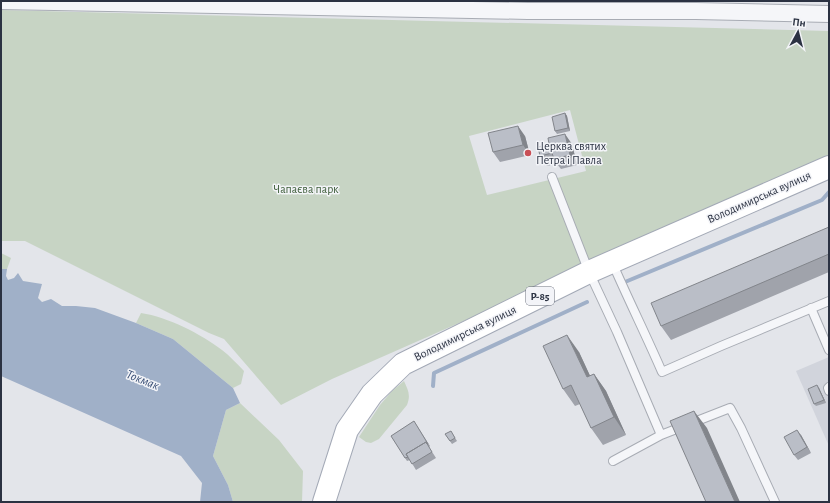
<svg xmlns="http://www.w3.org/2000/svg" width="830" height="503" viewBox="0 0 830 503" font-family="'Alegreya Sans',sans-serif">
<style>
.built{fill:#d1d4dc}
.green{fill:#c7d4c4;fill-rule:evenodd}
.water{fill:#a0b0c8}
.lines{fill:none;stroke-linecap:round;stroke-linejoin:round}
.stream{stroke:#a0b0c8;stroke-width:4}
.service-casing{stroke:#a8acb4;stroke-width:10}
.minor-casing{stroke:#a8acb4;stroke-width:18}
.primary-casing{stroke:#a3a9b6;stroke-width:24}
.service{stroke:#f5f6f9;stroke-width:8}
.minor{stroke:#f5f6f9;stroke-width:16}
.primary{stroke:#fff;stroke-width:22}
.wall{fill:#a0a3ab}
.shaded-wall{fill:#82858b}
.building{fill:#babec7;stroke:#82858b}
.poi-dot{fill:#c94f56;stroke:#f3f4f8;stroke-width:1.5}
.labels{text-anchor:middle;stroke-width:3;stroke-linejoin:round;paint-order:stroke}
.shield{fill:#f3f4f8;stroke:#676c79;stroke-width:1}
.shield-label{font-size:11px;font-weight:bold;fill:#2b3242}
.poi-label{font-size:12px;fill:#2b3242;stroke:#f3f4f8;text-anchor:start}
.park-label{font-size:12px;fill:#3d5d39;stroke:#f3f4f8}
.street-label{font-size:12px;fill:#2b3242;stroke:#f3f4f8}
.water-label{font-size:13px;font-style:italic;fill:#374d74;stroke:#f3f4f8}
</style>
<rect width="100%" height="100%" fill="#e3e5ea"/>
<path class="built" d="M829,357v89l-33,-75z"/>
<path class="green" d="M1,10l828,21v129l-497,219 -51,26 -57,-66 -15,-6 -184,-92h-24zM570,110l16,61 -99,24 -18,-59z
M1,253l10,5 -4,11h-6z
M141,313c27,4 60,21 81,37 8,6 15,14 22,21l-3,13 -8,4 -60,-49 -37,-16z
M404,381c4,9 7,14 3,24l-28,34 -8,4 -5,-1 -7,-5 21,-32 12,-14z
M240,403l39,37 24,31 -1,31h-69l-5,-17 -15,-29 13,-46z"/>
<path class="water" d="M1,269h6l-1,7 2,4 6,-2 4,-5 5,8 19,3 -4,14 4,4 9,-3 11,7h14l19,2 41,15 37,16 60,49 7,15 -14,7 -13,46 15,29 5,17h-33l2,-19 -21,-27 -180,-80z"/>
<g class="lines">
<path class="stream" d="M625,282l197,-82 7,-8
M433,386l1,-13 153,-71"/>
<defs>
<path id="service" d="M552,177l37,95 28,60 44,103 69,-27 11,20 34,74
M612,262c16,37 34,73 50,110l59,-26 108,-45
M811,308l18,42
M829,387l-1,1 1,3
M613,461l48,-26"/>
<path id="minor" d="M1,1l527,10h168l133,3"/>
<path id="primary" d="M324,502l23,-72 25,-36 31,-30 186,-92 240,-105"/>
</defs>
<use href="#service" class="service-casing"/>
<use href="#minor" class="minor-casing"/>
<use href="#primary" class="primary-casing"/>
<use href="#service" class="service"/>
<use href="#minor" class="minor"/>
<use href="#primary" class="primary"/>
</g>
<path class="wall" d="M565,113l2,3 3,15 -13,3 -2,-3z
M525,136l5,19 -30,7 -7,-10z
M572,144l5,21 -16,4 -4,-5 -10,2 -7,-10z
M829,227v45l-158,68 -10,-14z
M579,352l11,24 4,-2 12,17 20,44 -23,10 -12,-17 -11,-24 -5,2 -12,-17z
M819,388l7,15 -10,3 -2,-2z
M414,421l16,25 -1,1 7,11 -20,12 -6,-10 -3,1 -16,-25z
M451,431l6,10 -5,3 -7,-10z
M801,435l10,18 -13,7 -4,-5z"/>
<path class="shaded-wall" d="M565,113l2,3 3,15 -2,-3z
M518,126l7,10 5,19 -7,-10z
M565,134l7,10 5,21 -7,-10z
M567,335l12,17 20,43 -12,-18z
M594,374l12,17 20,44 -12,-18z
M817,385l2,3 7,15 -2,-3z
M694,411l13,17 33,74h-5z
M797,430l4,5 10,18 -4,-6z"/>
<path class="building" d="M565,113l3,15 -13,3 -3,-14z
M518,126l5,19 -30,7 -5,-19z
M565,134l5,21 -16,4 -2,-6 -12,3 -2,-9 11,-3 -1,-6z
M829,227v27l-168,72 -10,-23z
M567,335l20,42 7,-3 20,43 -23,11 -20,-43 -8,4 -20,-43z
M817,385l7,15 -10,4 -6,-15z
M694,411l41,91h-29l-36,-81z
M414,421l14,23h-1l-1,-2 -20,12 2,3 -3,1 -14,-22z
M797,430l10,17 -13,8 -10,-18z
M451,431l4,7 -5,3 -5,-7z
M426,442l6,10 -20,12 -6,-10z"/>
<circle class="poi-dot" cx="528" cy="153" r="4"/>
<g class="labels">
<rect class="shield" x="526" y="287" width="28" height="18" rx="3"/>
<g class="shield-label">
<text x="540" y="300">Р-85</text>
</g>
<g class="poi-label">
<text x="536" y="150">Церква святих<tspan x="536" dy="14">Петра і Павла</tspan></text>
</g>
<g class="park-label">
<text x="306" y="193">Чапаєва парк</text>
</g>
<g class="street-label">
<text transform="translate(759 197) rotate(-24)" y="4">Володимирська вулиця</text>
<text transform="translate(465 333) rotate(-26)" y="4">Володимирська вулиця</text>
</g>
<g class="water-label">
<text transform="translate(143 379) rotate(22)" y="5">Токмак</text>
</g>
</g>
<rect width="830" height="503" fill="none" stroke="#2b3242" stroke-width="4"/>
<g transform="translate(798 32) rotate(7)" stroke="#f3f4f8" stroke-width="3" paint-order="stroke">
<path d="M0-3L7 15L0 10L-7 15Z" fill="#2b3242"/>
<text y="-6" font-size="11" font-weight="bold" text-anchor="middle" fill="#2b3242">Пн</text>
</g>
</svg>
